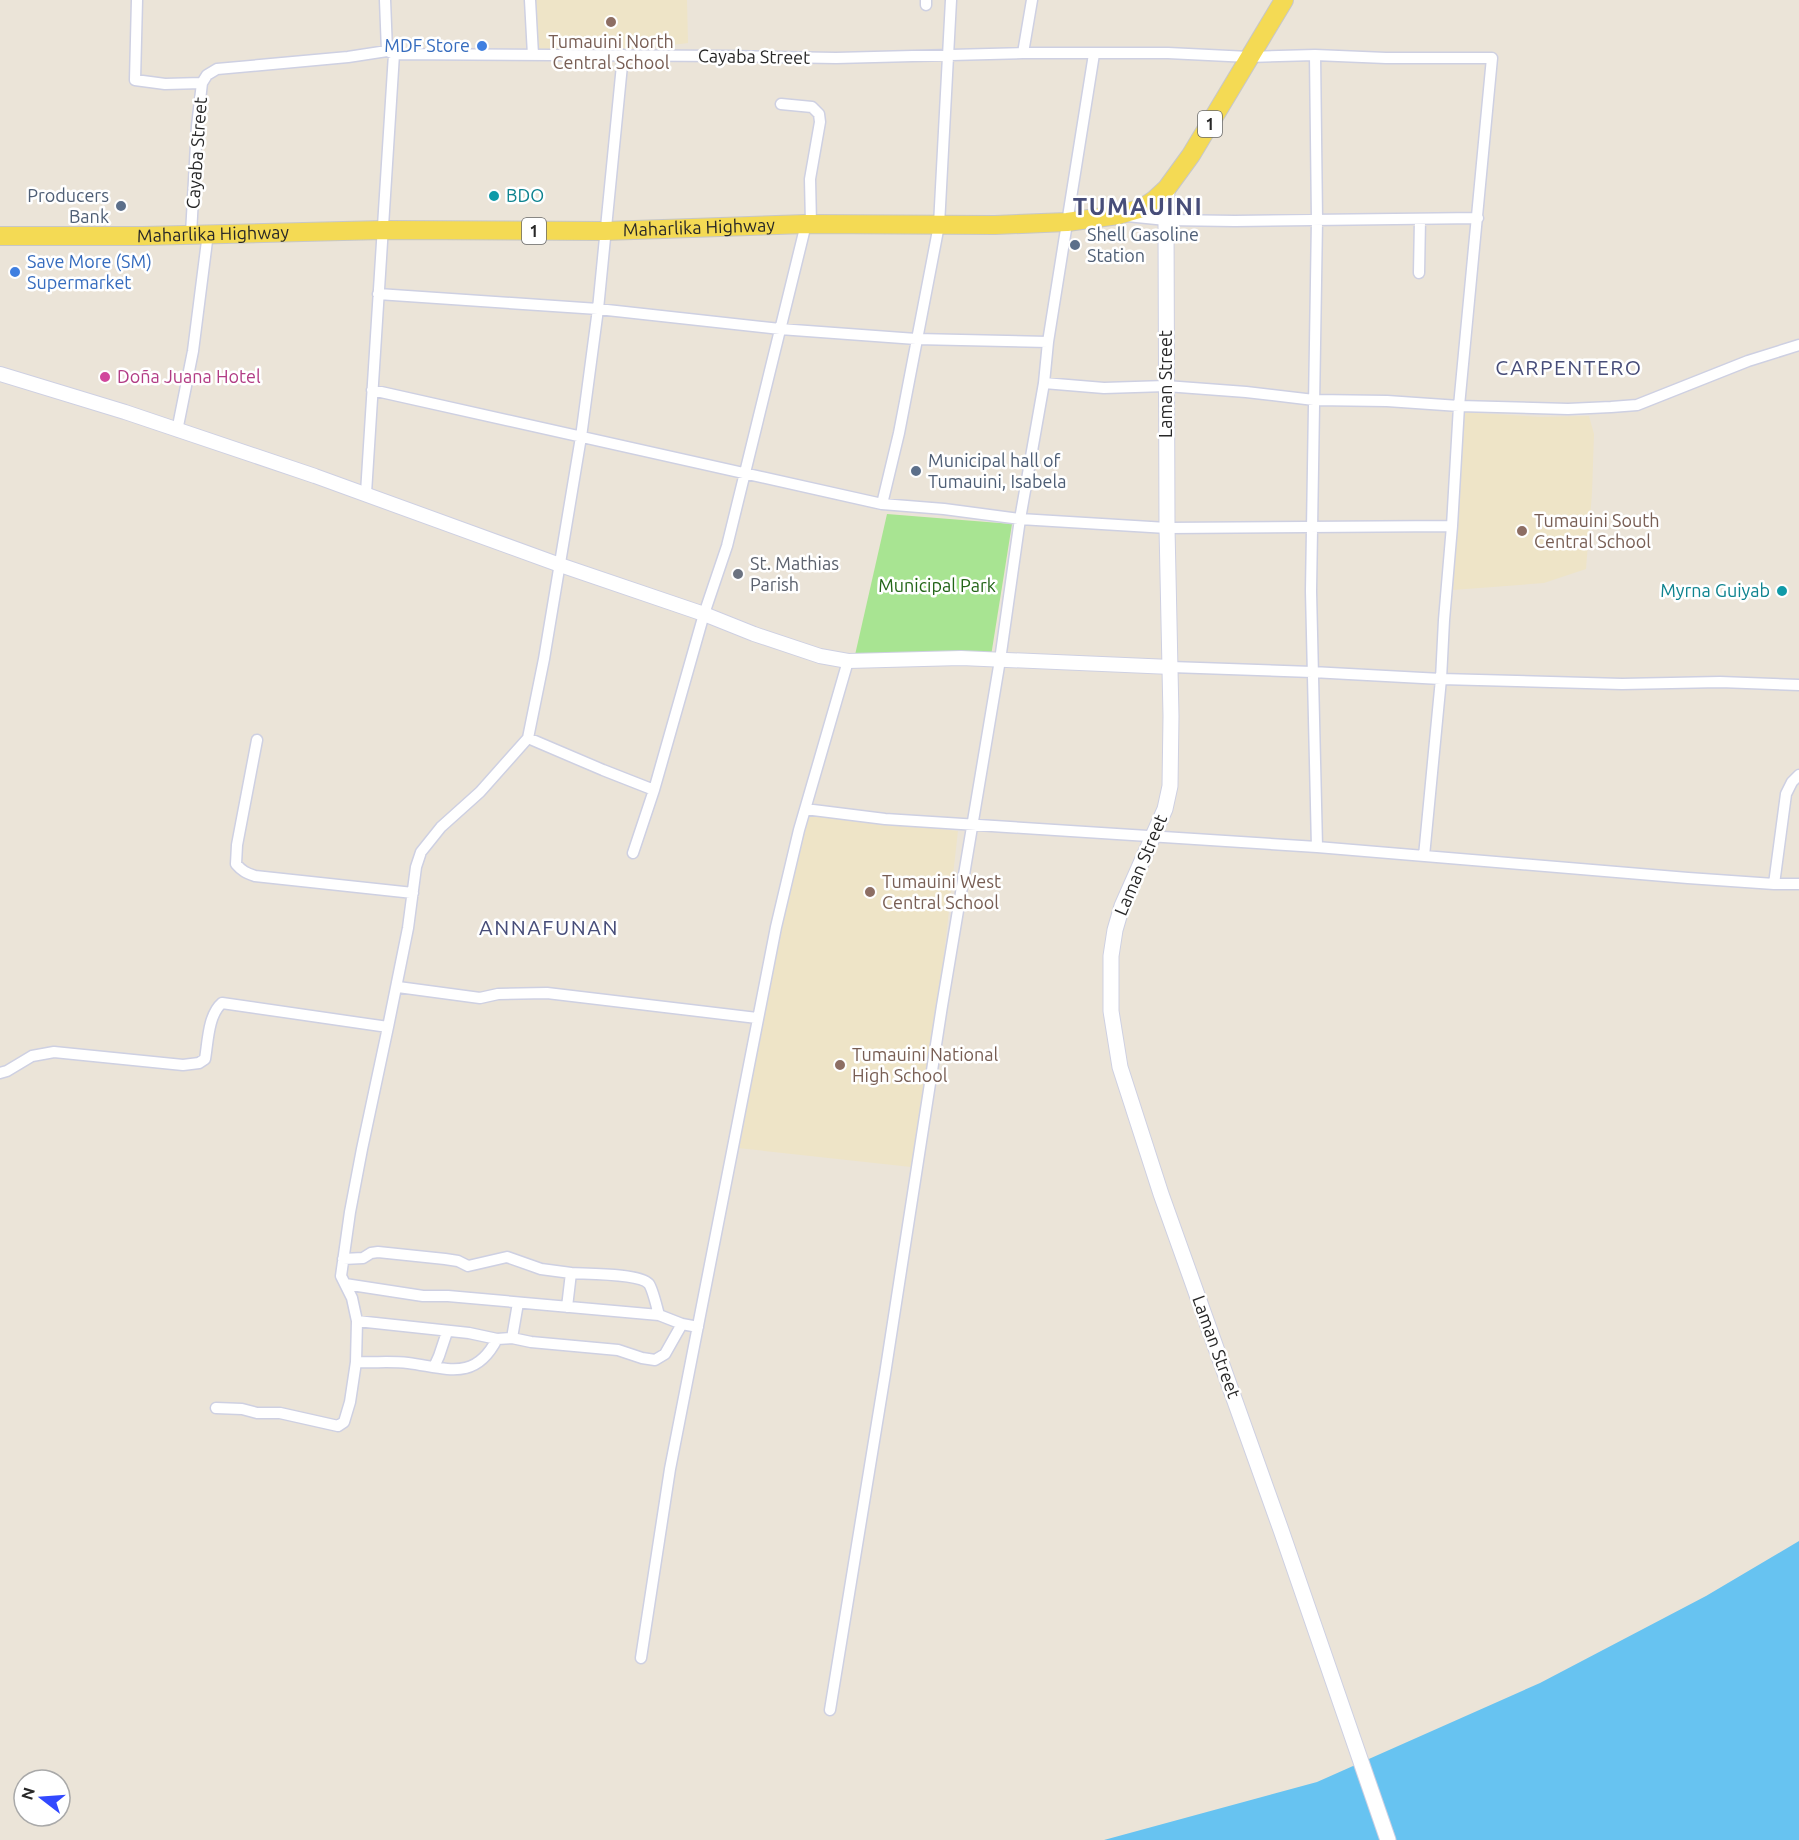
<svg xmlns="http://www.w3.org/2000/svg" width="1799" height="1840" viewBox="0 0 1799 1840" font-family="Ubuntu,sans-serif">
<style>
.education{fill:#eee4c7}
.park{fill:#a8e492}
.water{fill:#67c3f1}
.lines{fill:none;stroke-linecap:round;stroke-linejoin:round}
.minor-casing{stroke:#ced0e2;stroke-width:13}
.tertiary-casing{stroke:#ced0e2;stroke-width:16}
.secondary-casing{stroke:#ced0e2;stroke-width:17}
.primary-casing{stroke:#c7c7c7;stroke-width:20}
.minor{stroke:#fff;stroke-width:10}
.tertiary{stroke:#fff;stroke-width:14}
.secondary{stroke:#fff;stroke-width:15}
.primary{stroke:#f4da54;stroke-width:18}
.education-dot{fill:#8d6e63;stroke:#fff;stroke-width:2}
.shop-dot{fill:#3f7fe0;stroke:#fff;stroke-width:2}
.culture-dot{fill:#0f9aa8;stroke:#fff;stroke-width:2}
.service-dot{fill:#5c6f8a;stroke:#fff;stroke-width:2}
.hotel-dot{fill:#d1479c;stroke:#fff;stroke-width:2}
.worship-dot{fill:#6b7280;stroke:#fff;stroke-width:2}
.labels{text-anchor:middle;stroke-width:5;stroke-linejoin:round;paint-order:stroke}
.shield{fill:#fff;stroke:#686868;stroke-width:1.5}
.shield-label{font-size:16px;font-weight:bold;fill:#282828}
.education-label{font-size:18px;fill:#785e54;stroke:#fff;text-anchor:start}
.shop-label{font-size:18px;fill:#366cbe;stroke:#fff;text-anchor:end}
.street-label{font-size:18px;fill:#282828;stroke:#fff}
.service-label{font-size:18px;fill:#4e5e75;stroke:#fff;text-anchor:start}
.culture-label{font-size:18px;fill:#0d838f;stroke:#fff;text-anchor:start}
.hotel-label{font-size:18px;fill:#b23c85;stroke:#fff;text-anchor:start}
.worship-label{font-size:18px;fill:#5b616d;stroke:#fff;text-anchor:start}
.park-label{font-size:18px;fill:#226517;stroke:#fff}
.quarter-label{font-size:21px;letter-spacing:1.5px;fill:#474d79;stroke:#fff}
.district-label{font-size:24px;font-weight:bold;letter-spacing:1.5px;fill:#474d79;stroke:#fff}
</style>
<rect width="100%" height="100%" fill="#ebe4d8"/>
<path class="education" d="M533,0h154l1,43 -77,10h-75z
M1459,412l82,5 48,-1 5,18 -2,59 -6,76 -42,14 -91,7z
M808,815l45,3 105,13 -17,150 -30,186 -173,-19 36,-194z"/>
<path class="park" d="M887,514l125,10 -21,132 -136,-1z"/>
<path class="water" d="M1799,1541v299h-695l213,-58 223,-99 166,-87z"/>
<g class="lines">
<defs>
<path id="minor" d="M137,0l-2,80 30,4 37,-1
M385,0l2,51
M530,0l3,55
M926,5v-5
M1023,53l9,-53
M1315,55l2,165 -6,371 6,256
M781,104l31,3 7,7 1,8 -10,57 1,45
M1127,216l39,4 69,1 243,-3
M191,234l6,-108 5,-43 5,-8 10,-6 131,-12 39,-6 7,3 334,2 108,2 187,-5h145l81,4 66,-2 71,3h106l-33,348 -7,120 -285,2 -147,-9 -76,-10 -62,-5 -510,-114
M1419,273l1,-54
M378,294l220,15 182,20 136,10 132,3
M1044,383l60,5 62,-2 80,6 68,8 73,1 72,5 109,3 43,-2 26,-2 111,-44 51,-16
M177,431l16,-80 15,-118
M366,493l28,-439
M882,504l17,-71 40,-208 12,-225
M1171,667l141,5 129,7 181,5 98,-2 79,3
M528,738l75,32 51,20
M257,740l-20,105 -1,19c6,7 10,9 19,12l158,17
M805,809l80,10 432,28 371,31 86,6h25
M633,853l21,-63 50,-176 23,-68 79,-322
M1424,856l17,-177 3,-59 8,-94
M1774,884l12,-90 6,-12 7,-7
M398,987l82,11 18,-4 49,-1 210,25
M0,1073l7,-2 25,-15 22,-4 129,13 16,-2 6,-4c3,-17 3,-44 17,-56l166,24 20,-99 8,-61 5,-15 20,-25 39,-35 48,-54 16,-79 37,-222 17,-128 25,-254
M343,1259l20,-1 8,-5 7,-1 67,7 13,2 10,5 39,-9 34,12 30,4
M345,1284l78,12h25l211,19 23,9 16,3
M567,1307l4,-34c15,1 69,0 78,11 4,6 8,24 10,31
M357,1321l112,12 28,6 15,-1 19,4 87,8 24,8 13,2 10,-6 17,-30
M512,1338l6,-35
M356,1362c17,1 34,-1 52,1 39,5 67,19 89,-24
M434,1367l5,-11 8,-24
M216,1408l26,1 15,4h23l58,13 6,-4 6,-20 6,-40 1,-41 -5,-23 -11,-22 9,-64 12,-63 26,-122
M641,1658l29,-189 106,-542 23,-97 49,-169
M830,1710l55,-336 57,-368 58,-346 20,-141 24,-136 4,-41 46,-288"/>
<path id="tertiary" d="M0,374l125,38 190,64 245,89 144,49 50,20 66,22 28,5 113,-3 210,9"/>
<path id="secondary" d="M1167,188l-1,32 1,308 4,188 -1,70 -5,23 -43,97 -7,24 -4,26v55l9,56 41,127 120,336 107,310"/>
<g id="primary">
<path id="s1" d="M0,236h143l240,-6 222,1 201,-7 189,1 72,-3 51,-7 24,-7 12,-8 13,-12 24,-33 93,-155"/>
</g>
</defs>
<use href="#minor" class="minor-casing"/>
<use href="#tertiary" class="tertiary-casing"/>
<use href="#secondary" class="secondary-casing"/>
<use href="#primary" class="primary-casing"/>
<use href="#minor" class="minor"/>
<use href="#tertiary" class="tertiary"/>
<use href="#secondary" class="secondary"/>
<use href="#primary" class="primary"/>
</g>
<g class="education-dot">
<circle cx="611" cy="22" r="6"/>
<circle cx="1522" cy="531" r="6"/>
<circle cx="870" cy="892" r="6"/>
<circle cx="840" cy="1065" r="6"/>
</g>
<g class="shop-dot">
<circle cx="482" cy="46" r="6"/>
<circle cx="15" cy="272" r="6"/>
</g>
<g class="culture-dot">
<circle cx="494" cy="196" r="6"/>
<circle cx="1782" cy="591" r="6"/>
</g>
<g class="service-dot">
<circle cx="121" cy="206" r="6"/>
<circle cx="1075" cy="245" r="6"/>
<circle cx="916" cy="471" r="6"/>
</g>
<circle class="hotel-dot" cx="105" cy="377" r="6"/>
<circle class="worship-dot" cx="738" cy="574" r="6"/>
<g class="labels">
<g class="shield">
<rect x="1198" y="111" width="24" height="26" rx="4.5"/>
<rect x="522" y="218" width="24" height="26" rx="4.5"/>
</g>
<g class="shield-label">
<text x="1210" y="130">1</text>
<text x="534" y="237">1</text>
</g>
<g class="education-label">
<text x="611" y="48" text-anchor="middle">Tumauini North<tspan x="611" dy="21">Central School</tspan></text>
<text x="1534" y="527">Tumauini South<tspan x="1534" dy="21">Central School</tspan></text>
<text x="882" y="888">Tumauini West<tspan x="882" dy="21">Central School</tspan></text>
<text x="852" y="1061">Tumauini National<tspan x="852" dy="21">High School</tspan></text>
</g>
<g class="shop-label">
<text x="470" y="52">MDF Store</text>
<text x="27" y="268" text-anchor="start">Save More (SM)<tspan x="27" dy="21">Supermarket</tspan></text>
</g>
<g class="street-label">
<text transform="translate(754 57) rotate(1)" y="6">Cayaba Street</text>
<text transform="translate(197 153) rotate(-86)" y="6">Cayaba Street</text>
<text dy="6" stroke="none"><textPath href="#s1" startOffset="699">Maharlika Highway</textPath></text>
<text dy="6" stroke="none"><textPath href="#s1" startOffset="213">Maharlika Highway</textPath></text>
<text transform="translate(1166 384) rotate(-90)" y="6">Laman Street</text>
<text transform="translate(1141 865) rotate(-67)" y="6">Laman Street</text>
<text transform="translate(1216 1347) rotate(70)" y="6">Laman Street</text>
</g>
<g class="service-label">
<text x="109" y="202" text-anchor="end">Producers<tspan x="109" dy="21">Bank</tspan></text>
<text x="1087" y="241">Shell Gasoline<tspan x="1087" dy="21">Station</tspan></text>
<text x="928" y="467">Municipal hall of<tspan x="928" dy="21">Tumauini, Isabela</tspan></text>
</g>
<g class="culture-label">
<text x="506" y="202">BDO</text>
<text x="1770" y="597" text-anchor="end">Myrna Guiyab</text>
</g>
<g class="hotel-label">
<text x="117" y="383">Doña Juana Hotel</text>
</g>
<g class="worship-label">
<text x="750" y="570">St. Mathias<tspan x="750" dy="21">Parish</tspan></text>
</g>
<g class="park-label">
<text x="937" y="592">Municipal Park</text>
</g>
<g class="quarter-label">
<text x="1569" y="375">CARPENTERO</text>
<text x="549" y="935">ANNAFUNAN</text>
</g>
<g class="district-label">
<text x="1138" y="215">TUMAUINI</text>
</g>
</g>
<g transform="translate(42 1798) rotate(287)"><circle r="28" fill="#ffffff" stroke="#a9a9a9" stroke-width="1.5"/>
<path d="M0-4.5L10 22L0 15L-10 22Z" fill="#3249ff"/>
<text y="-9" font-size="16" font-weight="bold" text-anchor="middle" fill="#282828">N</text>
</g>
</svg>
